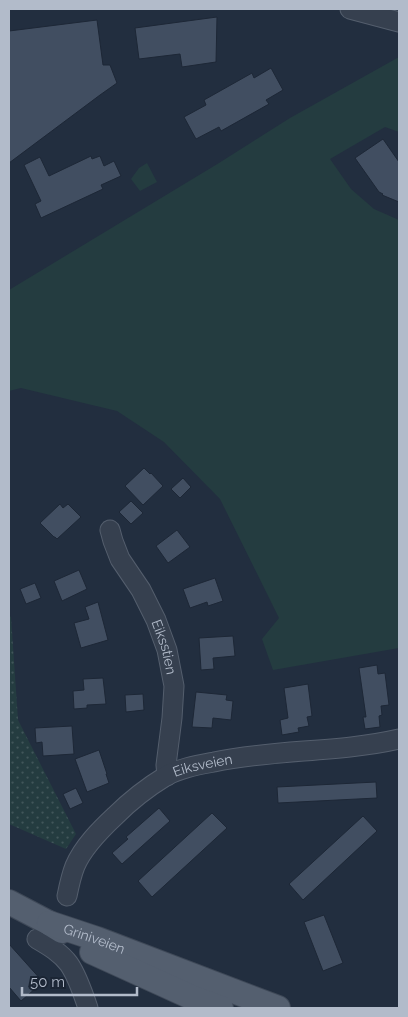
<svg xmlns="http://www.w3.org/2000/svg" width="408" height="1017" viewBox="0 0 408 1017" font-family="Raleway,sans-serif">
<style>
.grass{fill:url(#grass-dots)}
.park{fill:#243c40}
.building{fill:#414e61;stroke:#1d2736}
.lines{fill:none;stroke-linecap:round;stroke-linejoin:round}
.minor-casing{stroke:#545e6d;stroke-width:21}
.major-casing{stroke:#3f4958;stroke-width:26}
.minor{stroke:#36404f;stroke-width:19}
.major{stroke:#545f6f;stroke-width:24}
.labels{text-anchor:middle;stroke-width:4;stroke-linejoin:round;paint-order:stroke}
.street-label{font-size:14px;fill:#b2bbca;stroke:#1b2534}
</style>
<defs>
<pattern id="grass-dots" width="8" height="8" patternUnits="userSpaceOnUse" patternTransform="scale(1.25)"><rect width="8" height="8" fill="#243c40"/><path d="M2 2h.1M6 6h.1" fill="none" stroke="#41565a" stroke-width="1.8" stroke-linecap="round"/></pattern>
</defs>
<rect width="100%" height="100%" fill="#222e3f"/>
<path class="grass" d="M9,616l2,1 7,103 58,114 -10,15 -57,-25z"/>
<path class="park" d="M399,57v75l-14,-5 -55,32 21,30 23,20 25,11v428l-126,22 -11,-31 17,-21 -59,-119 -56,-57 -47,-31 -96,-23 -12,3v-101l210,-127 71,-45z
M147,163l10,19 -17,9 -9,-12 8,-11z"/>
<path class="building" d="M217,17l-1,45 -34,5 -2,-13 -41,5 -4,-31z
M97,20l6,45h7l7,18 -17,12 -91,68v-132z
M271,68l12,22 -17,10 3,4 -48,27 -2,-4 -23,12 -12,-22 22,-12 -2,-5 48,-27 2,5z
M383,139l16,23v40l-17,-7 1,-1 -4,-2 -24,-34z
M91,156l1,3 8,-3 4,10 10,-5 7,15 -20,9 2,4 -62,29 -6,-14 6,-3 -17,-36 16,-8 9,19z
M144,468l6,6 1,-1 12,13 -20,19 -18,-19z
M183,478l8,9 -11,11 -9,-9z
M131,501l12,12 -12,11 -12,-12z
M60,504l3,4 5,-4 13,13 -24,22 -2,-2h-1l-14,-14z
M177,530l13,17 -22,16 -12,-17z
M79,570l8,19 -25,12 -8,-20z
M215,578l8,23 -15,5 -1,-4 -17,6 -7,-19z
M35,583l6,15 -15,6 -6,-15z
M98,602l10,38 -27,8 -7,-25 15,-4 -4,-12z
M233,636l2,20 -22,2 1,11 -13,1 -2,-32z
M377,665l1,9 7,-1 4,32 -8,1 1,9 -3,1 1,11 -15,2 -2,-12h3l-7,-49z
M103,678l3,26 -19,1v3l-13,1 -1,-18 11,-1 -1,-11z
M308,684l4,32 -5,1 2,9 -11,2 1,4 -17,3 -2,-15 8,-2 -4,-30z
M196,692l31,3 -1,5 7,1 -2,19 -18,-2 -1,10 -20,-1z
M143,694l1,16 -18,2 -1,-17z
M72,726l2,28 -31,2 -1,-14 -6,1 -1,-15z
M99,750l8,24h-1l3,9 -22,9 -12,-33z
M376,782l1,16 -99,5 -1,-16z
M76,788l7,15 -13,6 -7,-15z
M159,808l11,13 -48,43 -10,-11 16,-14 -2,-2z
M212,813l15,15 -75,69 -14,-16z
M363,816l14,15 -74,69 -14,-16z
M324,915l19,48 -20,8 -19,-49z
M9,944l34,38 -22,19 -12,-14z"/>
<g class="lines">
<defs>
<g id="minor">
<path d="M350,9l49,13"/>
<path id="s1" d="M110,530l3,11 7,18 21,31 15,30 11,30 7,36 -2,32 -6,47 1,11"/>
<path id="s2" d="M67,896c2,-10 4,-20 8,-30 8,-19 25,-36 40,-50 15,-15 33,-29 51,-40 14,-8 32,-11 48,-14 61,-13 124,-9 185,-23"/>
<path d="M37,939c12,7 24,14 32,25 7,10 15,32 19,44"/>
</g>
<g id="major">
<path d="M9,902l40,21 13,8"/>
<path id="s3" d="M49,923l48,16 181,69"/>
<path d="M92,952l99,45 30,11"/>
</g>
</defs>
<use href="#minor" class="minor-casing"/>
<use href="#major" class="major-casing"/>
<use href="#minor" class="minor"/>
<use href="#major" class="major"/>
</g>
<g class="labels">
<g class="street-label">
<text dy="5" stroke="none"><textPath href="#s1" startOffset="130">Eiksstien</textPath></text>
<text dy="5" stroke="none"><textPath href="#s2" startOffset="199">Eiksveien</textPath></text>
<text dy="5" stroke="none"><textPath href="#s3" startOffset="48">Griniveien</textPath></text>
</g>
</g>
<rect width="408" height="1017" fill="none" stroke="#b2bbca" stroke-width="20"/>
<path d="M22 987v8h115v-8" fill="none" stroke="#b2bbca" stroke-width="2.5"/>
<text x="30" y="987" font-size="15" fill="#b2bbca" stroke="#1b2534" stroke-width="4" paint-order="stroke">50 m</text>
</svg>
